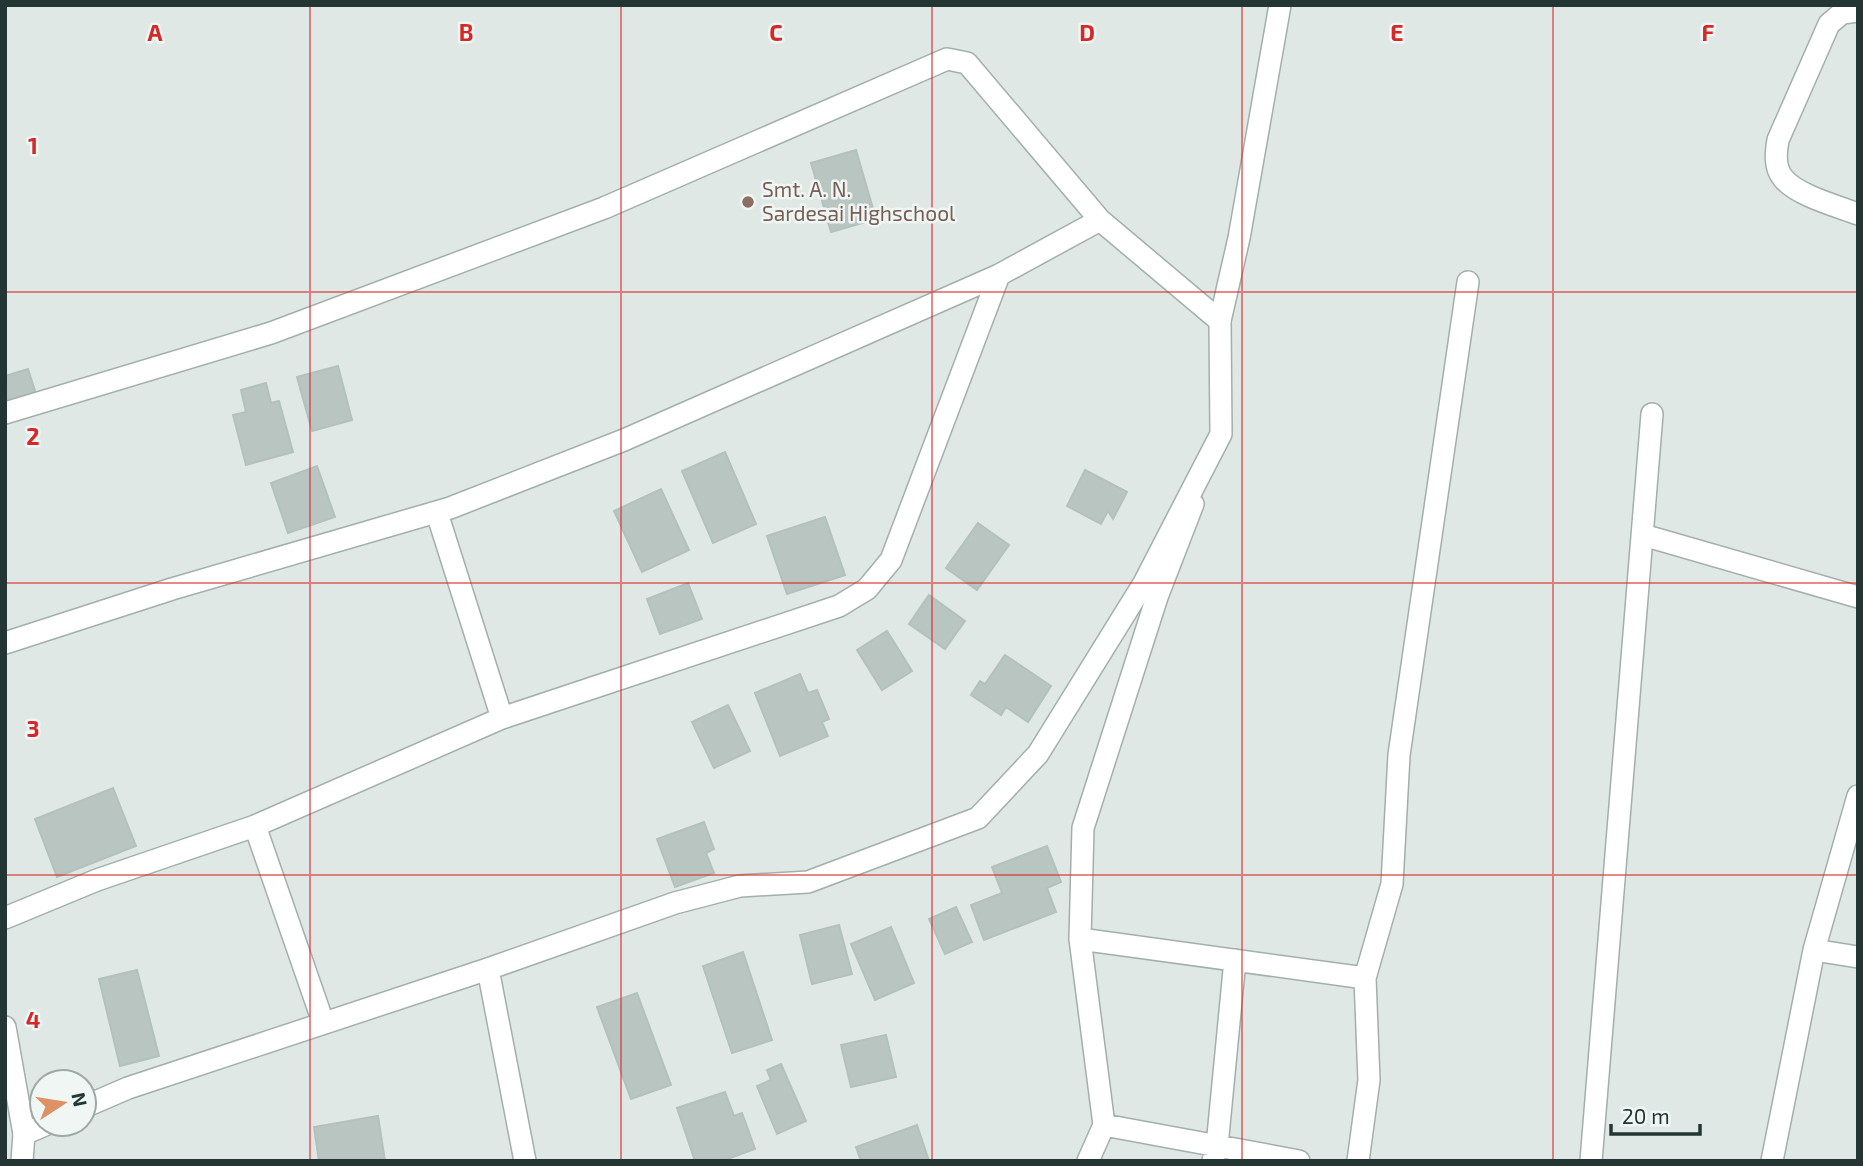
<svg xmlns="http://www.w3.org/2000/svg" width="1863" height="1166" viewBox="0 0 1863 1166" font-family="'Exo 2',sans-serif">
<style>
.building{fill:#b8c5c1;stroke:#b3c1bd;stroke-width:2}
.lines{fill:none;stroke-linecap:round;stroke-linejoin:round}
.minor-casing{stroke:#a3afac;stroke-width:24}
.tertiary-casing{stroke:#a3afac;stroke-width:24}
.minor{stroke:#fff;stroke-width:21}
.tertiary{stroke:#fff;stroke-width:21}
.grid{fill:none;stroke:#d62828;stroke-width:2;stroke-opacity:0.55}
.education-dot{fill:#8d6e63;stroke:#eff6f3;stroke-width:2.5}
.labels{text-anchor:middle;stroke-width:5;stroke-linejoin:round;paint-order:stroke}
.education-label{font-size:21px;fill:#785e54;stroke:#eff6f3;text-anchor:start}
.grid-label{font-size:23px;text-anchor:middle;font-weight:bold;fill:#d62828;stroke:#eff6f3;stroke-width:5;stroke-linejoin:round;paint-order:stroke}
</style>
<rect width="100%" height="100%" fill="#dfe8e5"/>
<path class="building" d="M856,150l20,69 -45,13 -20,-69z
M338,366l14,54 -40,11 -15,-54z
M28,369l9,28 -32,9v-30z
M266,383l5,20 8,-2 14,51 -47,13 -13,-50 13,-3 -5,-22z
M725,452l31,72 -43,19 -31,-72z
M317,466l18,51 -47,16 -17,-50z
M1085,470l42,22 -14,27 -5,-8 -7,13 -34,-18z
M661,489l28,61 -47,22 -28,-61z
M825,517l20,58 -58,19 -20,-58z
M978,523l31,22 -32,45 -31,-22z
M688,583l14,36 -42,15 -13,-35z
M929,595l36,26 -20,28 -36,-25z
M887,631l25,40 -30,19 -25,-40z
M1005,655l46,31 -23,36 -22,-15 -5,8 -30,-20 9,-14 5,3z
M800,674l8,19 9,-3 12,29 -7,3 6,14 -48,20 -25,-63z
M728,705l22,46 -36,17 -22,-46z
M113,788l23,58 -79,31 -22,-58z
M704,822l10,27 -8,4 8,20 -39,14 -18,-48z
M1047,846l14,36 -14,6 9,24 -72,28 -13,-35 31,-12 -10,-26z
M956,907l16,35 -27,12 -16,-35z
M839,925l13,49 -40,10 -12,-49z
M891,927l23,56 -39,17 -24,-56z
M743,952l29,88 -40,13 -29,-87z
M137,970l22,86 -39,10 -21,-87z
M637,993l34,92 -40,14 -34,-92z
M886,1035l10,42 -45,10 -10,-42z
M781,1064l25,57 -29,13 -20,-48 14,-6 -4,-10z
M725,1092l9,24 8,-3 13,36 -33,12h-27l-18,-53z
M378,1116l7,45h-66l-5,-34z
M917,1125l12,36h-68l-5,-14z"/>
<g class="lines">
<defs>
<path id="minor" d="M1858,11l-16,2 -13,11 -51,116c-2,12 -4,27 5,38 13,17 54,28 75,36
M5,413l266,-80 333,-125 343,-149 20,4 133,157
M437,513l65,205
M1643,535l215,62
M5,643l167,-54 278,-81 174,-68 375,-165 101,-55 120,101
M255,826l68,196
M5,918l92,-38 158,-54 247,-108 337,-112 28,-17 24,-29 108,-285
M1080,939l285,39
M1814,950l44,7
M488,969l37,192
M5,1027l19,107
M1104,1125l-24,-186 3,-111 74,-231 36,-93
M1088,1161l16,-36 195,36
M1213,1161l4,-15 18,-186
M1358,1161l11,-81 -4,-102 27,-94 7,-129 69,-473
M1591,1161l61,-747
M1772,1161l42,-211 44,-154"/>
<path id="tertiary" d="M84,1107l44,-19 360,-119 187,-66 65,-17 68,-4 170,-64 60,-64 106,-171 77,-149 -1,-113 19,-83 41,-233
M22,1161l2,-27 23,-10"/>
</defs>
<use href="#minor" class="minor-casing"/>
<use href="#tertiary" class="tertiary-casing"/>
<use href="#minor" class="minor"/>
<use href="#tertiary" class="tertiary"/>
</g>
<path class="grid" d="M310,5v1156M621,5v1156M932,5v1156M1242,5v1156M1553,5v1156M5,292h1853M5,583h1853M5,875h1853"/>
<circle class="education-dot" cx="748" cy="202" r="7"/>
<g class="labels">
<g class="education-label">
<text x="762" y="197">Smt. A. N.<tspan x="762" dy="24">Sardesai Highschool</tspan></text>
</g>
</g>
<g class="grid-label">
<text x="155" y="41">A</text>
<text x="466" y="41">B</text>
<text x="776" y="41">C</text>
<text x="1087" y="41">D</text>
<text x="1397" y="41">E</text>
<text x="1708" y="41">F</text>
<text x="33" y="154">1</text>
<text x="33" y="445">2</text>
<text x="33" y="737">3</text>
<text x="33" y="1028">4</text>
</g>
<rect width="1863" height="1166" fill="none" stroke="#233633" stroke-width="14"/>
<g transform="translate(63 1103) rotate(78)"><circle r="33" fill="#eff6f3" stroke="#9da9a6" stroke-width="2"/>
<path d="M0-5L12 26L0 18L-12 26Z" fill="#df9166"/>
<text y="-10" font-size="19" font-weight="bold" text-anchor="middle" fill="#233633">N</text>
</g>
<path d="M1611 1124v10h89v-10" fill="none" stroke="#233633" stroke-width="3.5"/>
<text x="1622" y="1124" font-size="21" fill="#233633" stroke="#eff6f3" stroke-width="5" paint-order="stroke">20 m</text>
</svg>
